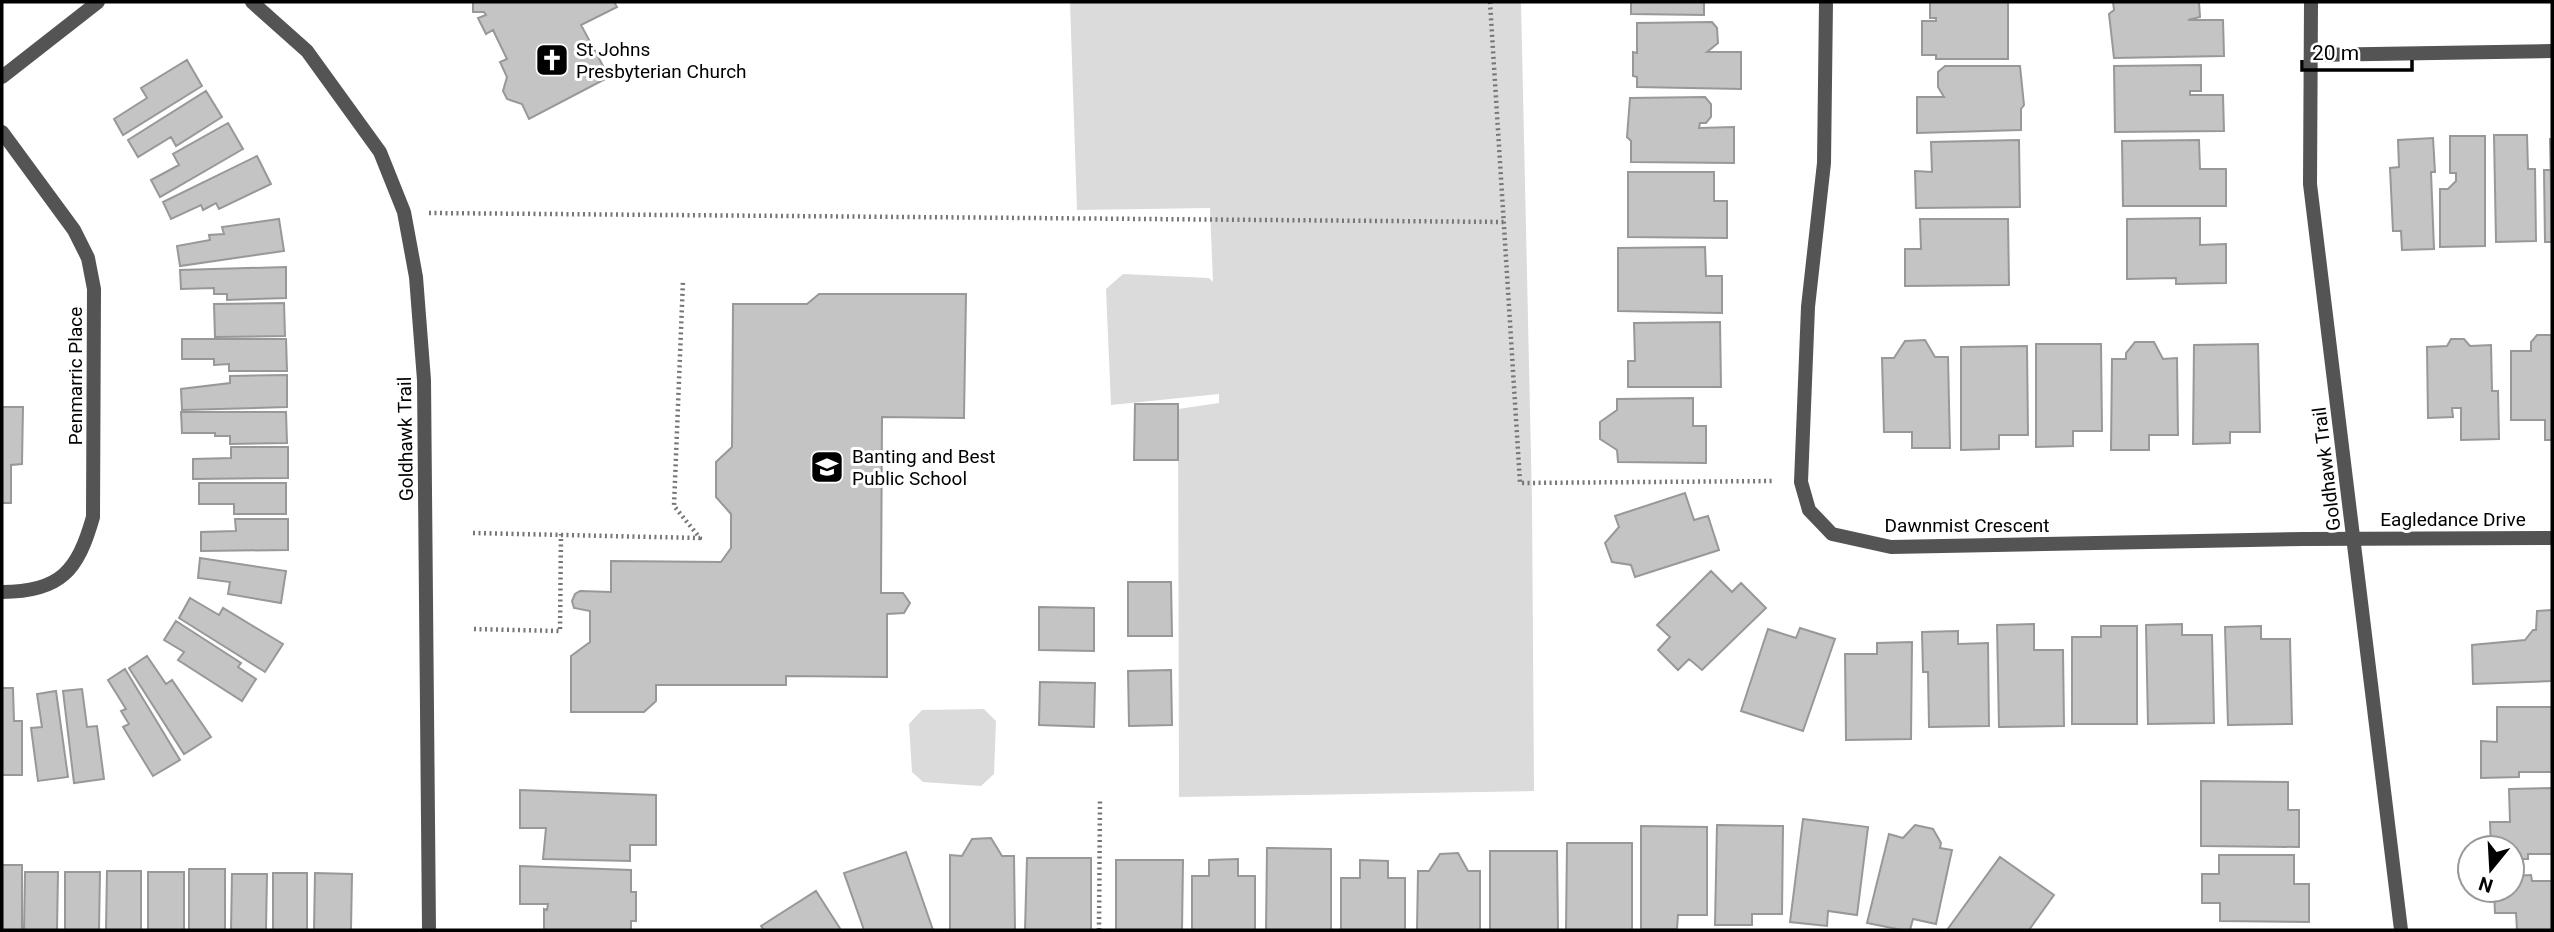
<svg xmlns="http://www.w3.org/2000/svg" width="2554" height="932" viewBox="0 0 2554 932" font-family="Roboto,sans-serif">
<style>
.green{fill:#dbdbdb}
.building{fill:#c4c4c4;stroke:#989898;stroke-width:2}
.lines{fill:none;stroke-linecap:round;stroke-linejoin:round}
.path{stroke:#767676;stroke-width:4.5;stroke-dasharray:2 3.5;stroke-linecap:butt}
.minor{stroke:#545454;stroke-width:14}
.tertiary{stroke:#545454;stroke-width:14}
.labels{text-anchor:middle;stroke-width:6;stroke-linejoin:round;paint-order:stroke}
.poi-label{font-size:19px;fill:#000;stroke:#fff;text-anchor:start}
.street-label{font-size:19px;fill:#000;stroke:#fff}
</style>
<rect width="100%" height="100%" fill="#fff"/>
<path class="green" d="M1070,2h451l11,499 2,290 -355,6 -1,-388 41,-6v-9l-108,11 -5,-116 17,-15 86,4 4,4 -3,-74 -133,2z
M984,709l12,12 -2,53 -13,12 -58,-4 -11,-10 -3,-48 13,-14z"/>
<path class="building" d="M473,2h141l3,5 -36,18 28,52 -80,42 -7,-15 -15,-5 -4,-8 4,-14 -7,-15 7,-3 -14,-29 -7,4 -8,-16 8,-3 -2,-3h-11z
M1631,2h73v13l-73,-1z
M1930,2h78v57h-72v-4h-14v-34h14v-3h-6z
M2113,2h86l1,15 -12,3h35l1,36 -110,2 -5,-44 5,-4z
M1712,22l5,6 1,15 -11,9h34v37l-104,-2v-10l-4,-1v-24l4,1v-30z
M187,60l15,26 -79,49 -9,-16 33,-21 -6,-10z
M2201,65v26h-11v4h33l1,36 -109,1 -1,-66z
M1945,66h75l4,39 -3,4v21l-104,3v-36h27l-6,-10v-15z
M206,91l16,26 -46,29 -5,-9 -33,20 -10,-17z
M1705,97l6,7v13l-5,6h-6l-1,5 35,-1v36l-103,-1v-21l-4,-4 3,-39z
M228,123l15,26 -83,48 -9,-17 28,-15 -6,-11z
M2494,135h33l1,34h7l1,72 -40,1z
M2450,136h35v110l-45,1v-58h8l8,-8v-8h-6z
M2433,138l2,34h-4l3,77 -32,1 -1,-19h-8l-3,-63 9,-1 -1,-27z
M2550,138l2,104h-7l-1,-72h7z
M2019,140l1,67 -104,1 -1,-37 17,1 -1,-30z
M2199,140l1,29h26v37h-103l-1,-65z
M257,156l14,28 -52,25 -3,-6 -13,7 -2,-5 -30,14 -8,-17z
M1628,172h86v29h13v37l-99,-1z
M2200,218v27l26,-1v39l-50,1v-6l-49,1v-60z
M279,219l5,32 -104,15 -3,-20 33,-6 -1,-5 15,-1 -2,-7z
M1920,219h88l1,66 -104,1v-37h16z
M1705,247l1,29h16v37l-104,-2v-63z
M286,267v31l-59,2v-6h-13v-6l-33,1 -1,-19z
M819,294h147l-2,124 -82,-1 -1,176h22l7,10 -6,10 -17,1v63l-101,-1v9h-130v16l-12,11h-73v-56l19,-14v-31l-16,-3 -2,-7 3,-7 5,-3 31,1v-31l110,1 10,-14v-34l-15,-17v-35l16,-15 1,-143h74z
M284,303l1,33 -70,1 -1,-33z
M1720,322l1,65h-93v-26h7l-1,-38z
M2537,335h15v105h-7v-20h-34v-69h20v-9z
M182,339h104l1,32h-58v-7l-15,1v-6h-32z
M2451,339h13l6,7 21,-1 1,46h6l1,48 -38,1v-32h-9l1,9 -25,1 -1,-71 20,-1z
M1925,340l10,17h13l2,91h-38v-16h-28l-2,-74h12l11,-17z
M2135,342h19l9,17 14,-1 1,77h-29v15h-38l1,-91h14v-6z
M2036,344h65l1,87h-29v15l-37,1z
M2258,344l2,88h-30v11l-37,1 1,-99z
M2027,346l1,89h-29v14l-38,1v-103z
M287,375v32l-105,3 -1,-21 49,-6v-7z
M1693,398v28h13v37l-88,-1 -1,-12 -17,-11v-17l17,-12v-11z
M1135,404h43v56h-44z
M2,407h21l-1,57 -11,1v38h-9z
M181,412h105l1,31 -57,1v-8h-15v-3h-33z
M231,447h57v31l-95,1v-20l38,-1z
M199,483h87v31h-52v-10h-35z
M1685,493l9,27 14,-4 11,34 -84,27 -4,-12 -19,-3 -7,-19 14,-16 -4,-11z
M235,519h53v31l-87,1v-19l35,-1z
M200,558l86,13 -5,32 -53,-9 2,-12 -32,-4z
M1711,571l21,21 9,-9 25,25 -64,62 -13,-11 -11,11 -20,-20 12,-13 -13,-12z
M1128,582h43l1,54h-44z
M190,598l29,17 4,-7 60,36 -18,28 -86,-54z
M1039,607l55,1v43l-55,-1z
M2552,610v71l-79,3 -1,-39 53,-5 8,-10h3l1,-19z
M176,621l65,42 -3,4 18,12 -14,22 -64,-41 6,-8 -20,-12z
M2034,624v26h29l1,76 -65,1 -2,-102z
M2182,624v11h30l2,88 -66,1 -2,-99z
M2101,626h36v98h-65v-87h29z
M2261,626v13h29l2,85 -64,1 -3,-98z
M1800,628l35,11 -32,92 -62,-20 27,-82 28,9z
M1958,631v13l30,-1 1,83 -60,1 -1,-55h-5l-1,-40z
M1912,642l-1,97 -65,1 -1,-86h32v-11z
M147,656l19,28 6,-4 39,57 -27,17 -55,-86z
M125,669l55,91 -27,16 -30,-49 6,-3 -8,-13 5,-2 -18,-29z
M1171,670l1,55 -43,1 -1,-55z
M1040,682l55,1 -1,44 -55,-2z
M2,688h11l1,33h8v54h-20z
M82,689l5,38 10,-1 7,53 -30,4 -11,-92z
M56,691l12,86 -30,4 -7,-53 11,-1 -5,-33z
M2497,707h55v65h-33v5l-38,1v-37l16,1z
M2201,781l87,1v28h11v37l-98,-1z
M2552,788v66h-24v5h-16v-11h-21l-1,-26h20l-1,-33z
M520,790l136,5v50h-26v16l-87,-2 3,-31h-26z
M1803,819l65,8 -11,88 -29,-4 -1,15 -37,-4z
M1717,825l66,1 -1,88h-30v11h-37z
M1915,825l18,4 8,14 -1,5 12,2 -16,74 -23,-5 -3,11h-8l-35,-7 22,-89 14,4z
M1641,826l66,1v88h-29l-1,14h-36z
M991,838l11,18h12l1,74h-65v-75l12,1 10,-17z
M1567,843h65v87h-66z
M1267,848l64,1v81h-65z
M1490,851h67l1,79h-68z
M906,852l27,78h-69l-20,-57z
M1458,853l10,18h12v59h-63l1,-59h11l11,-17z
M2219,855h75v29h15v38l-89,-1v-18h-18v-29h17z
M2000,857l54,38 -25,35h-82z
M1027,858h64v72h-66z
M1238,859v17h17v54h-63v-54h17v-16z
M1116,860h67l-1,70h-66z
M1360,860l28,1v17h17v52h-64v-52h19z
M2,865h20v65h-20z
M520,866l111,4v22h5v29h-5v9h-87v-21l3,1 1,-6h-28z
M189,869h36v61h-36z
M107,871h34v59h-35z
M25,872h33l-1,58h-33z
M65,872h35l-1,58h-34z
M148,872h36v58h-36z
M273,873h34v57h-34z
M315,873l37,1 -1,56h-37z
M232,874h35l-1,56h-35z
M2531,875l1,6h20v49h-35l-1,-17h-21l-1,-23h18v-14z
M816,891l25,39h-77l-3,-4z"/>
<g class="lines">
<path class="path" d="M1490,2l30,481 255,-2
M429,213l1077,9
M473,533l227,5 -26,-32 9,-226
M474,629l86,2 1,-97
M1099,930l1,-132"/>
<path class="minor" d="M1826,2l-2,161 -16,144 -7,175 8,28 23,24 59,13 413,-8 248,-1
M2312,55l240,-4
M2,132l72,98 14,28 6,31 -1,228c-15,53 -32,75 -91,75"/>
<path class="tertiary" d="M252,2l55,49 73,101 24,60 12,65 8,103 5,550
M2311,2l-1,182 91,746
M2,77l96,-75"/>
</g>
<defs>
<symbol id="church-square" viewBox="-11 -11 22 22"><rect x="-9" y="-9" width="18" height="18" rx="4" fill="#000" stroke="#fff"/><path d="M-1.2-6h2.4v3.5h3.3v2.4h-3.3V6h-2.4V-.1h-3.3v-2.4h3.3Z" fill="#fff"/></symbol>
<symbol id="school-square" viewBox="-11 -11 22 22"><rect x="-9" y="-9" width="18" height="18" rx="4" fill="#000" stroke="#fff"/><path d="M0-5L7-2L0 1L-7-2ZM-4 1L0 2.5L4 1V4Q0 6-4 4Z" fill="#fff"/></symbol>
</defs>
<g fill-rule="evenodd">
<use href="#church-square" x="533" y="41" width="38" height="38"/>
<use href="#school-square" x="808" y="448" width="38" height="38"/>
</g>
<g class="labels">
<g class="poi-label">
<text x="576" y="56">St Johns<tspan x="576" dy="22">Presbyterian Church</tspan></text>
<text x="852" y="463">Banting and Best<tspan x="852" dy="22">Public School</tspan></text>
</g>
<g class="street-label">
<text transform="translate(75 376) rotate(-90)" y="7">Penmarric Place</text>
<text transform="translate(405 439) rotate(-91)" y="7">Goldhawk Trail</text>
<text transform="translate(2326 469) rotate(-97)" y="7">Goldhawk Trail</text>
<text x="2453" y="526">Eagledance Drive</text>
<text x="1967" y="532">Dawnmist Crescent</text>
</g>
</g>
<rect width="2554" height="932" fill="none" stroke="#000000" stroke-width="7"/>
<g transform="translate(2491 869) rotate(198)"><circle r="33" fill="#ffffff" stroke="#999999" stroke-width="2"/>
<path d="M0-5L12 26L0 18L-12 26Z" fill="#000000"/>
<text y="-10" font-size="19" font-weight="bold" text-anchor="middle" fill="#000000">N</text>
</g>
<path d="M2302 60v10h110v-10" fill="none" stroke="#000000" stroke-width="3.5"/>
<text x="2312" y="60" font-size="21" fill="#000000" stroke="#ffffff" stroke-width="5" paint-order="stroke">20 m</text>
</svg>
